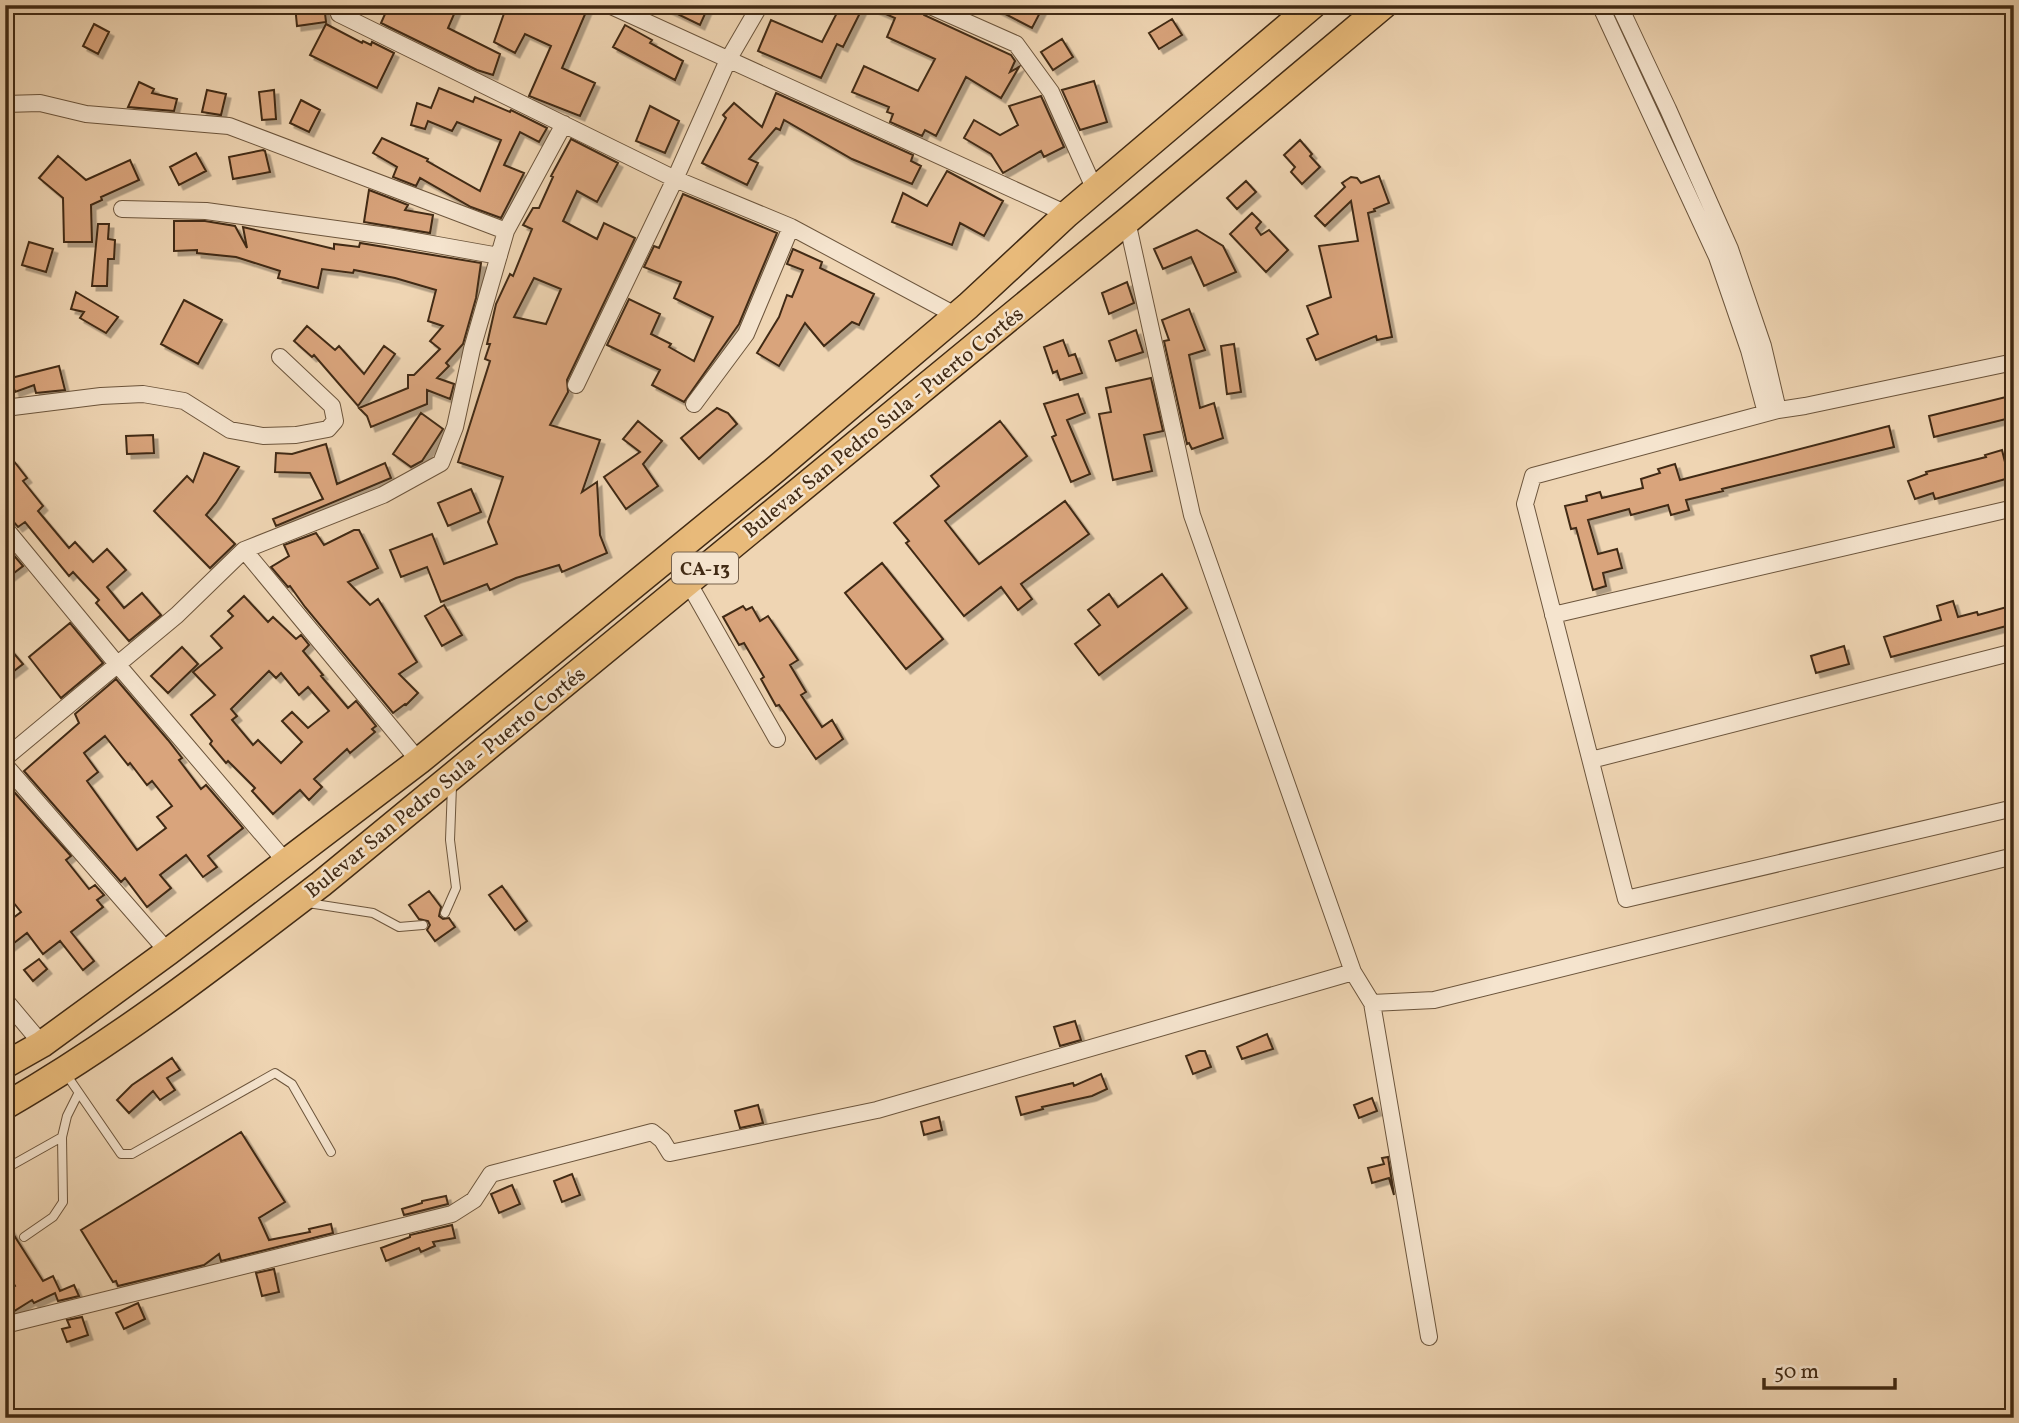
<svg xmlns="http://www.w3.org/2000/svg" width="2019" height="1423" viewBox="0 0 2019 1423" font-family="Vollkorn,serif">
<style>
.building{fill:#d9a47b;stroke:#412a14;stroke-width:2;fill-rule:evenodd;filter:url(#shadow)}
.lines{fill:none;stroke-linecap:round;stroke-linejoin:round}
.service-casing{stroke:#6c553c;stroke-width:10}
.minor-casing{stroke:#6c553c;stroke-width:18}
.trunk-casing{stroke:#412a14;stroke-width:29}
.service{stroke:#f5e4ce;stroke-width:8}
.minor{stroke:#f5e4ce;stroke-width:16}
.trunk{stroke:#e8ba7a;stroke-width:26}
.labels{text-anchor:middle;stroke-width:5;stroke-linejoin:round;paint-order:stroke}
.shield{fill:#f5e4ce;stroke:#77624c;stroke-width:2}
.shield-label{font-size:19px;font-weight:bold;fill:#412a14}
.street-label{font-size:21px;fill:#412a14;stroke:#f5e4ce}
</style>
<defs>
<filter id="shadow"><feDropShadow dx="4.5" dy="4.5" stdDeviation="0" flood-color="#0004"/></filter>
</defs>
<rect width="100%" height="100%" fill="#efd5b3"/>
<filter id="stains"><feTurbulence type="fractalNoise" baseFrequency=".00286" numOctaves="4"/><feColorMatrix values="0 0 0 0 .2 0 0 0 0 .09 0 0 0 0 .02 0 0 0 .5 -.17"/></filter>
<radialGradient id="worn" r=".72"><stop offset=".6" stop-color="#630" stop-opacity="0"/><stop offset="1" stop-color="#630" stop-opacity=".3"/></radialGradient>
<path class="building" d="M295,5h29l2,17 -29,4z
M389,5h69l-10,23 52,26 -7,21 -16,-5 -96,-47z
M507,5h82l-27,63 33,15 -15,33 -51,-20 22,-50 -26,-12 -10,19 -21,-11z
M659,5h50l-9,20z
M841,5h23l-21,42 -6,-3 -16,34 -63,-27 13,-31 51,22z
M865,5h53l6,10 87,40 4,6 -5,11 9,-5 -18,31 -35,-21 -30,59 -11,-6 -3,6 -32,-14 3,-8 -6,-2 2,-5 -37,-15 12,-26 54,25 17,-32 -48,-22 8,-19z
M988,5h56l-12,23z
M1172,19l10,16 -23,14 -10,-16z
M94,24l15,8 -11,22 -15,-8z
M326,24l36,19 1,-2 8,4 1,-3 22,11 -17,35 -67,-33z
M625,25l27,15 -2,3 33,18 -8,19 -62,-33z
M1062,39l11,18 -20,13 -12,-18z
M1094,81l13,41 -27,8 -18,-40z
M139,82l15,7 -2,4 25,6 -3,12 -46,-4z
M439,88l34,14 2,-5 35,15 1,-2 36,18 -8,14 -19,-10 -16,33 20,8 -23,45 -30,-11 -51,-29 -4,8 -23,-9 4,-10 -24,-14 9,-15 46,21 -1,2 53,30 21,-51 -44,-18 -5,9 -24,-10 -3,8 -14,-4 6,-22 14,5z
M207,90l19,4 -5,21 -19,-3z
M274,90l2,29 -14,1 -3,-28z
M776,93l137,62 -2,6 10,5 -9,18 -60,-25 -68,-39 -4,10 -4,-2 -27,31 9,4 -11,22 -45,-22 24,-45 -3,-3 11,-12 28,24z
M1041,96l23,51 -20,10 -3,-6 -38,22 -12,-19 -27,-16 10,-18 26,15 18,-10 -9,-19z
M301,100l19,10 -11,22 -19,-9z
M650,106l29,15 -14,32 -29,-12z
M571,139l47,24 -21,39 -20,-11 -14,30 34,18 7,-16 31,15 -68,142 1,12 -18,33 50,15 -18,52 15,-10 3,53 7,18 -45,19 -3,-7 -43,13 -26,12 -3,-6 -46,18 -14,-35 -26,10 -11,-27 42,-16 12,30 53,-20 -9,-22 15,-45 -45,-15 32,-101 -5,-2 5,-15h-3l9,-40 14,-30 3,2 19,-47 -9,-4 10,-17h6l14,-31 -2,-1zM534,278l27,11 -15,35 -32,-7z
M1300,140l12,14 -2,2 10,11 -18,17 -11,-12 4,-5 -11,-12z
M263,150l2,1 5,21 -37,7 -4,-22z
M196,153l10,18 -27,14 -9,-18z
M58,156l28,24 44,-20 9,20 -38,17 1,3 -11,5 1,37h-28l-1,-44 -24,-20z
M947,171l56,30 -19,35 -24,-13 -8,22 -60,-23 11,-29 24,13z
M1379,176l10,27 -15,6 1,2 -7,2 24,124 -15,3 -1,-4 -60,24 -9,-21 11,-5 -11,-28 24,-9 -12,-51 39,-5 -7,-40 -26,25 -10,-10 30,-29 -3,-4 9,-6 6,1 4,5z
M1246,181l10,11 -19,17 -10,-11z
M369,190l39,15 -3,5 28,5 -3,18 -66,-11z
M683,194l94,39 -38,91 -55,78 -32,-17 8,-15 -53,-25 22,-46 31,15 -9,20 20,10 -2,3 25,14 19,-44 -39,-19 7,-16 -37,-15 10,-21 5,2z
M1252,213l9,9 -5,6 5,7 8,-5 19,20 -22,22 -36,-38z
M174,221h31l30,5 12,22 -4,-21 91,22v-5l25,3 1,-4 121,20 -5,35 -13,46 -17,19 3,3 -12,12 17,6 -4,15 -23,-9v14l-56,23 -4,-11 -8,-8 49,-20v-13h6l26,-26 -10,-8 13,-15 -15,-5 8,-31 -41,-12 -41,-8 -1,3 -31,-4 -4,19 -40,-10 2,-7 -44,-14 -39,-4v-3l-23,1z
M98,224h11l-1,15 7,1 -1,19h-6l-1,27h-15z
M1197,230l26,16 13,26 -32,14 -13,-29 -28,12 -9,-20z
M29,242l24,7 -7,23 -24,-7z
M793,249l29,13 -2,6 54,26 -15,31 -7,-3 -28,24 -19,-23 -26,43 -22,-13 22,-36 8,-22 5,2 11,-27 -16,-6z
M1127,282l7,21 -25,11 -7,-21z
M76,292l42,25 -12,16 -26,-15 4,-6 -13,-3z
M184,300l38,20 -24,44 -37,-20z
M1189,309l16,41 -16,5 11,53 14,-5 9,35 -31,11 -3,-6 -2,1 -23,-103 5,-1 -7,-20z
M307,326l28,24 4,-4 25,28 20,-28 11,8 -37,52 -44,-51 -2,2 -18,-16z
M1136,330l7,22 -27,9 -7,-20z
M1063,340l6,16 6,-2 7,19 -22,7 -3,-9 -4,2 -9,-26z
M1234,344l7,48 -14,2 -6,-48z
M59,366l6,24 -29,3 -2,-8 -19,7 -4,-14z
M1151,378l12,53 -19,4 8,36 -39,9 -14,-66 12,-2 -5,-24z
M1078,394l7,19 -18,7 23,54 -19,8 -19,-45 4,-2 -12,-31z
M2014,395v22l-80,20 -5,-21z
M717,408l11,5 9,11 -38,35 -18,-21z
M421,413l22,16 -21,32 -11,6 -18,-13z
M638,421l24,20 -19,23 15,22 -32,23 -22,-32 36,-25 -17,-13z
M1000,421l27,35 -82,65 34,43 86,-63 24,33 -68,50 11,15 -14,11 -17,-23 -37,29 -58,-73 3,-2 -15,-18 45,-37 -8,-10z
M1889,426l5,21 -172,42 1,2 -37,9 3,10 -18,5 -3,-10 -37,10 -2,-6 -41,11 10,34 19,-5 5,19 -19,5 3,13 -13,4 -17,-62 -5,1 -6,-23 22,-5 -1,-5 14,-4 2,6 41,-10 -2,-9 19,-6 -2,-4 17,-5 5,16z
M153,435l1,18 -27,1 -1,-18z
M326,444l11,40 48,-21 6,15 -115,48 -3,-7 50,-20 -13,-26 -35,-1 1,-19 16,1z
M2002,450l7,28 -74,21 -2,-6 -18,6 -7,-18 19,-7 -1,-2 60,-15 -1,-2z
M204,453l35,14 -23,36 -10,12 29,29 -25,24 -56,-57 33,-35 6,6z
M13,460l14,18 -4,3 20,25 -5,5 31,37 6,-6 18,20 14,-13 19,21 -19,17 17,21 18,-15 19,22 -32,26 -33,-38 3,-3 -26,-28 -4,4 -44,-54 -7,5 -5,-6 -8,-3v-52z
M471,489l10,23 -33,14 -10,-23z
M354,530h5l19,38 -30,14 22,23 8,-6 39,63 -18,12 19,19 -12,12 -1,-1 -12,9 -88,-106 -15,-21 -2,1 -17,-20 18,-11 -5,-11 32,-12 8,12z
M5,545l18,21 -18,14z
M882,563l61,76 -37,30 -61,-76z
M1162,574l25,34 -88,67 -24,-31 25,-19 -12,-15 21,-16 9,13z
M244,596l24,26 5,-5 23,22 5,-4 8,10 -6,6 20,24 -2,1 27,32 8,-7 20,25 -4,3 3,3 -25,21 -3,-4 -33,30 8,8 -13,13 -9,-10 -27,24 -21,-23 3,-3 -27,-27 -2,2 -16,-19 2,-3 -21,-26 24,-20 -22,-23 29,-24 -11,-12 22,-20 -5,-5zM269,671l7,7 5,-5 18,22 9,-8 21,24 -21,17 -16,-16 -10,9 20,21 -21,21 -23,-23 -5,5 -21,-25 5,-4 -6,-7z
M1953,601l5,16 19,-5 1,3 36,-10v19l-123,33 -7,-20 57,-17 -4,-14z
M444,605l18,30 -20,11 -17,-30z
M743,606l3,4 6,-3 8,14 8,-5 30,44 -8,5 16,27 -5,3 21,32 10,-7 11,19 -27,20 -37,-54 -3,1 -15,-27 3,-2 -20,-34 -5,2 -16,-28z
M70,623l33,40 -42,35 -32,-41z
M5,643l18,21 -18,14z
M1844,646l5,18 -33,9 -5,-17z
M182,647l16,17 -30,29 -17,-17z
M116,679l52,61 14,18 -3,2 22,29 5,-4 37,43 -35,28 9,11 -14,10 -17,-22 -26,20 11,13 -24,19 -22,-29 -4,4 -97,-111 55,-48 -4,-9zM105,736l23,29 2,-2 17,22 5,-4 20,25 -15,11 9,11 -29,22 -50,-69 11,-9 -14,-19z
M7,784l64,72 -5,4 23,29 6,-4 9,10 -7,5 6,7 -32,25 23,29 -11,9 -23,-29 -17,13 -16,-21 -22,17v-26l16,-12 -16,-20v-107z
M502,886l25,35 -12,9 -26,-35z
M429,891l12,16 -2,9 4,3 6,-1 6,9 -20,14 -8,-11 3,-5 -2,-4 -9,-2 -10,-14z
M39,959l8,10 -14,12 -9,-11z
M1075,1021l6,19 -21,6 -6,-19z
M1267,1034l6,15 -31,10 -5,-12z
M1199,1051h6l6,16 -18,7 -7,-18z
M172,1058l8,12 -13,8 8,12 -15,10 -7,-9 -24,22 -12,-13 15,-15z
M1101,1074l6,15 -15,7 -50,11 1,2 -22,6 -5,-18 57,-14 1,3z
M1372,1098l5,13 -18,7 -5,-13z
M758,1105l5,18 -23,5 -5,-17z
M939,1117l3,13 -18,5 -3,-13z
M241,1132l44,70 -26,16 10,22 41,-8 -1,-3 22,-5 2,9 -112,28 -2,-7 -15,11 -86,21 -2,-5 -3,1 -32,-52z
M1388,1157l6,38 -5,-17 -17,5 -4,-15 16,-4 -2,-6z
M572,1174l8,21 -18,7 -8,-21z
M512,1185l8,19 -21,9 -8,-19z
M446,1196l2,8 -44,11 -2,-6 20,-6v-2z
M5,1221l38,60 10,-5 7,15 14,-6 5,11 -21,5 -3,-8 -21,10 -2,-3 -21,13 -6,-10v-11l10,-6 -10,-17z
M452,1225l3,13 -22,4 2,4 -14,6 -2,-4 -33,13 -5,-13 29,-11v-2z
M274,1269l5,23 -17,4 -6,-23z
M138,1303l7,16 -21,10 -8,-16z
M82,1317l6,18 -21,7 -5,-13 8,-2 -3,-7z"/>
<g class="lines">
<defs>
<path id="service" d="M308,903l65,10 26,14 24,-2
M445,913l11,-25 -6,-48 2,-54
M66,1074l55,80h11l143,-81 17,11 39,68
M5,1169l57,-32
M24,1237l29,-20 10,-15 -1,-65 5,-21 11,-22"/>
<path id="minor" d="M337,5l2,9 336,165 116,48 166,89
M609,5l458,209
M928,5l88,39 35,48 44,98
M1600,5l117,252 32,93 17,63
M1619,5l49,104 62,140 33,97 15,64
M5,104l35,-1 46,11 143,12 277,105
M122,209l84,2 181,25 112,20
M1127,221l65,294 161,457 19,31 62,-3 580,-144
M2014,362l-209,44 -27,4 -245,66 -8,28 101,395 388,-91
M576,385l99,-206 53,-119 32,-55
M694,404l52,-70 45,-107
M5,408l96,-12 42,-2 41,7 46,29 33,6 33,-1 32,-6 7,-8 -3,-15 -52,-49
M5,528l112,136 169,198
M244,550l175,211
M688,582l89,157
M1553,615l461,-107
M5,758l172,-143 67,-65 139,-55 58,-32 14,-36 17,-78 34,-118 58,-107
M1591,760l423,-108
M5,765l163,187
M5,1000l37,44
M1372,1003l57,334
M5,1325l447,-111 22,-14 17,-26 161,-42 10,8 8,13 207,-43 476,-138"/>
<path id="trunk" d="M5,1065l37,-21 126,-92 251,-191 357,-292 192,-163 99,-92 246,-209
M5,1106c113,-65 213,-143 316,-222l806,-663 257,-216"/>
</defs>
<use href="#service" class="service-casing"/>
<use href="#minor" class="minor-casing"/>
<use href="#trunk" class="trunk-casing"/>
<use href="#service" class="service"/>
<use href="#minor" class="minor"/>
<use href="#trunk" class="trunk"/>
</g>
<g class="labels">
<rect class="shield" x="672" y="552.5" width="66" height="31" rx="5"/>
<g class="shield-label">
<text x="705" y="575">CA-13</text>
</g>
<g class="street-label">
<text transform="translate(883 422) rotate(-39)" y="7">Bulevar San Pedro Sula - Puerto Cortés</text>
<text transform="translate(445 782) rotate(-39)" y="7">Bulevar San Pedro Sula - Puerto Cortés</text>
</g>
</g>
<rect width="2019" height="1423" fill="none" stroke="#efd5b3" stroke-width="28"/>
<rect x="7" y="7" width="2005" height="1409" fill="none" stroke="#412a14" stroke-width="3.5"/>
<rect x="14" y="14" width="1991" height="1395" fill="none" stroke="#412a14" stroke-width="2"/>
<path d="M1764 1378v10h131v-10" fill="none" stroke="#412a14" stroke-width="3.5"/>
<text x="1774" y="1378" font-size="21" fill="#412a14" stroke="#f5e4ce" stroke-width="5" paint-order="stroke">50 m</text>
<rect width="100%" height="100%" filter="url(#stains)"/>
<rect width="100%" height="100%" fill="url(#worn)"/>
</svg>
